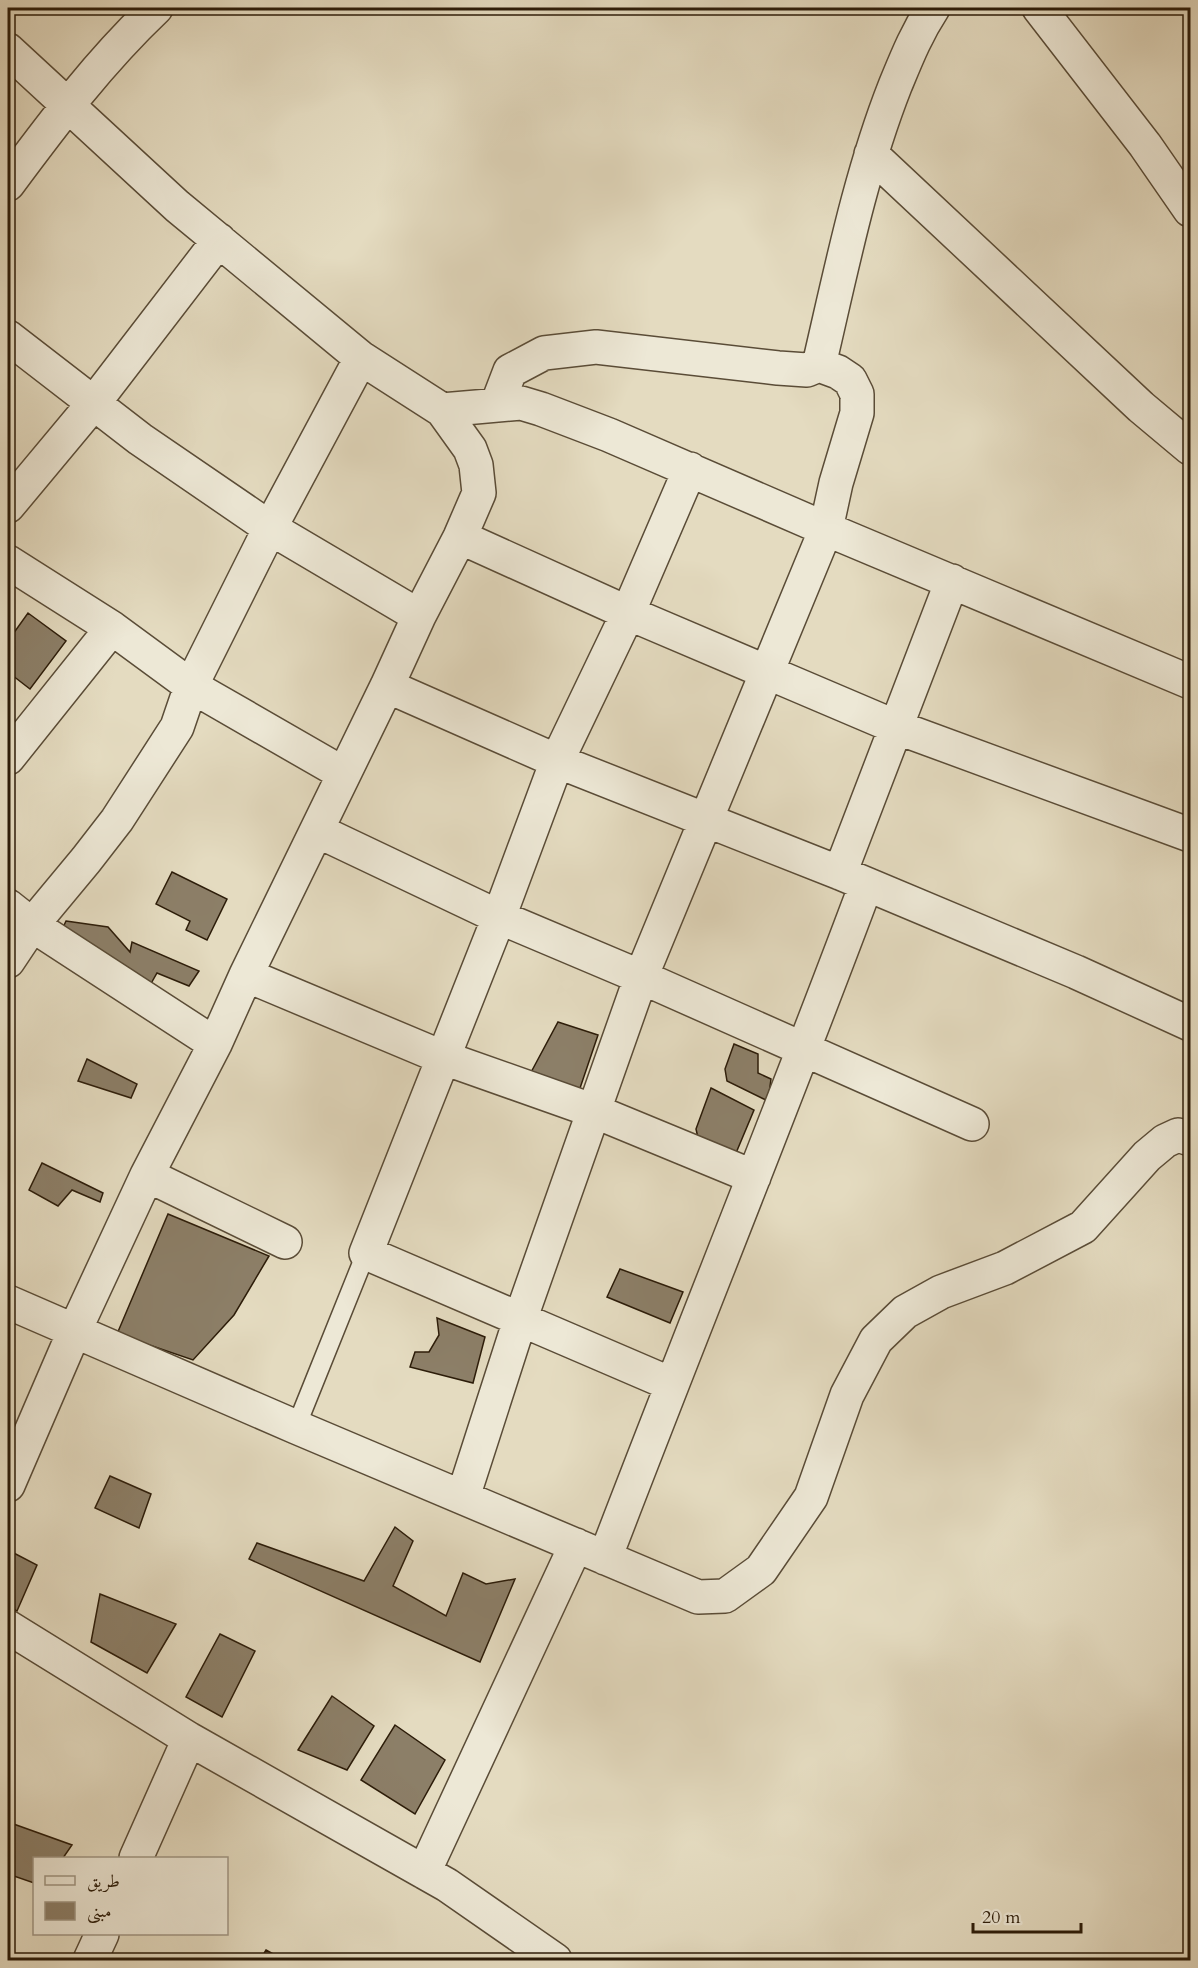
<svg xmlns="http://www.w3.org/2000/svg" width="1198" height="1968" viewBox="0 0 1198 1968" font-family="Cardo,Amiri,serif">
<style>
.building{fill:#8c7f68;stroke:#2c1c09;stroke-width:1.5}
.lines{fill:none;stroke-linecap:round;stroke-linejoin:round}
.service-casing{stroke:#5a4c37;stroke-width:21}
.minor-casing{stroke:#5a4c37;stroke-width:36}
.service{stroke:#ede8d6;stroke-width:18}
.minor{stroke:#ede8d6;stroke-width:33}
</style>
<rect width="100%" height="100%" fill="#e4dbc0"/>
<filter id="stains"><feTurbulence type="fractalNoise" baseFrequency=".00333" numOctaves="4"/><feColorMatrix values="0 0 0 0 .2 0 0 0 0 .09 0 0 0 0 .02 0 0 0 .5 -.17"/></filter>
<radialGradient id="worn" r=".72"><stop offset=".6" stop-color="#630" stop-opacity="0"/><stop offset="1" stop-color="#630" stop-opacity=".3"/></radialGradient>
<path class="building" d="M28,613l38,28 -36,48 -22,-17v-31z
M172,872l55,27 -20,41 -21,-10 4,-9 -34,-17z
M66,921l42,6 22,25 2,-10 67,29 -10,15 -32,-13 -8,14 -88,-55z
M558,1022l40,13 -20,59 -49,-18z
M734,1044l24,10v19l13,6 -3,22 -41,-20 -2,-12z
M87,1059l50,25 -6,14 -53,-17z
M711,1088l43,22 -18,43 -38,-15 -2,-9z
M42,1163l61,30 -3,9 -28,-12 -14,16 -29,-16z
M168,1214l101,42 -35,59 -41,45 -76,-26z
M620,1269l63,23 -13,31 -63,-26z
M437,1318l48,19 -12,46 -63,-16 5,-15h14l10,-17z
M110,1476l41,18 -12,34 -44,-20z
M395,1527l18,14 -20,45 53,30 17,-43 23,11 29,-5 -35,83 -231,-103 8,-16 107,38z
M8,1550l29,15 -20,46 -9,-6z
M100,1594l76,30 -29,49 -56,-31z
M220,1634l35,17 -33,66 -36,-20z
M332,1696l42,30 -27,44 -49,-20z
M395,1725l50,35 -30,54 -54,-34z
M8,1822l64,23 -9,13h-29v25l-26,-9z
M266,1950l18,10h-24z"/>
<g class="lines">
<defs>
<path id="service" d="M296,1427l70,-174"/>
<path id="minor" d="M1039,8l106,137 45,65
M8,50l169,156 184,152 81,52 28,39 6,16 3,28 -19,44 -41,79 -32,70 -141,289 -31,69 -68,131 -73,157 -66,153
M871,154l270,253 49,41
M8,184c46,-62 92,-123 148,-176
M8,337l132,102 130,89 149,88
M497,405l13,-34 34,-18 52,-6 182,21 29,2 12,-5c22,-94 41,-190 76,-279 12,-29 21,-52 38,-78
M442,410l79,-7 20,6 68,26 217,94 364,153
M8,506l85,-102 126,-164
M460,537l168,76 268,114 294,108
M8,562l104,66 79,58 153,88
M387,686l170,75 283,112 236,99 114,52
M8,758l104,-130
M318,831l181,86 142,60 331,147
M840,873l112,-292
M8,906l24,19 183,119
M8,961l24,-36 54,-65 31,-40 60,-93 14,-41 79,-158 91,-170
M246,975l198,83 150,53 160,66
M147,1175l138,67
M8,1302l288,125 402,170 27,-1 36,-26 50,-73 36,-102 29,-55 29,-28 36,-20 64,-24 78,-41 64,-71 18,-15 13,-6 12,4
M671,1384l-305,-131 133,-336 58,-156 71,-148 62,-144
M463,1497l57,-177 121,-343 185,-448 10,-46 21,-70v-19l-7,-14 -12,-8 -19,-7
M605,1558c86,-225 177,-448 261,-673
M8,1627l181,112 258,146 108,75
M136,1858l53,-119
M424,1872l152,-327
M90,1960l12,-26"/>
</defs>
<use href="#service" class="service-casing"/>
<use href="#minor" class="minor-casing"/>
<use href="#service" class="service"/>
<use href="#minor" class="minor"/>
</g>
<rect width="1198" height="1968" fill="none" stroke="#e4dbc0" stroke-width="30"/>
<rect x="9" y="9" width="1180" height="1950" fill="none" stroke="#2c1c09" stroke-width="3"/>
<rect x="15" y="15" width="1168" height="1938" fill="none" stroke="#2c1c09" stroke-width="1.5"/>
<rect x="33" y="1857" width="195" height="78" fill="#ede8d6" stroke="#a09684" stroke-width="1.5"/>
<rect x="45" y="1876" width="30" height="9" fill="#ede8d6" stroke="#a09684" stroke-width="1.5"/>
<text x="87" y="1887" font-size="18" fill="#2c1c09">طريق</text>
<rect x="45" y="1902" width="30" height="18" fill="#8c7f68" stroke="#a09684" stroke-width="1.5"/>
<text x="87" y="1917" font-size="18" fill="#2c1c09">مبنى</text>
<path d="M973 1923v9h108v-9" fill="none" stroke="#2c1c09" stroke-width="3"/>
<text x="982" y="1923" font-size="18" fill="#2c1c09" stroke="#ede8d6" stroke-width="4.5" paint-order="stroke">20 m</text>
<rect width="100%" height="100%" filter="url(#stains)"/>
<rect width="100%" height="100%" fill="url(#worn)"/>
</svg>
